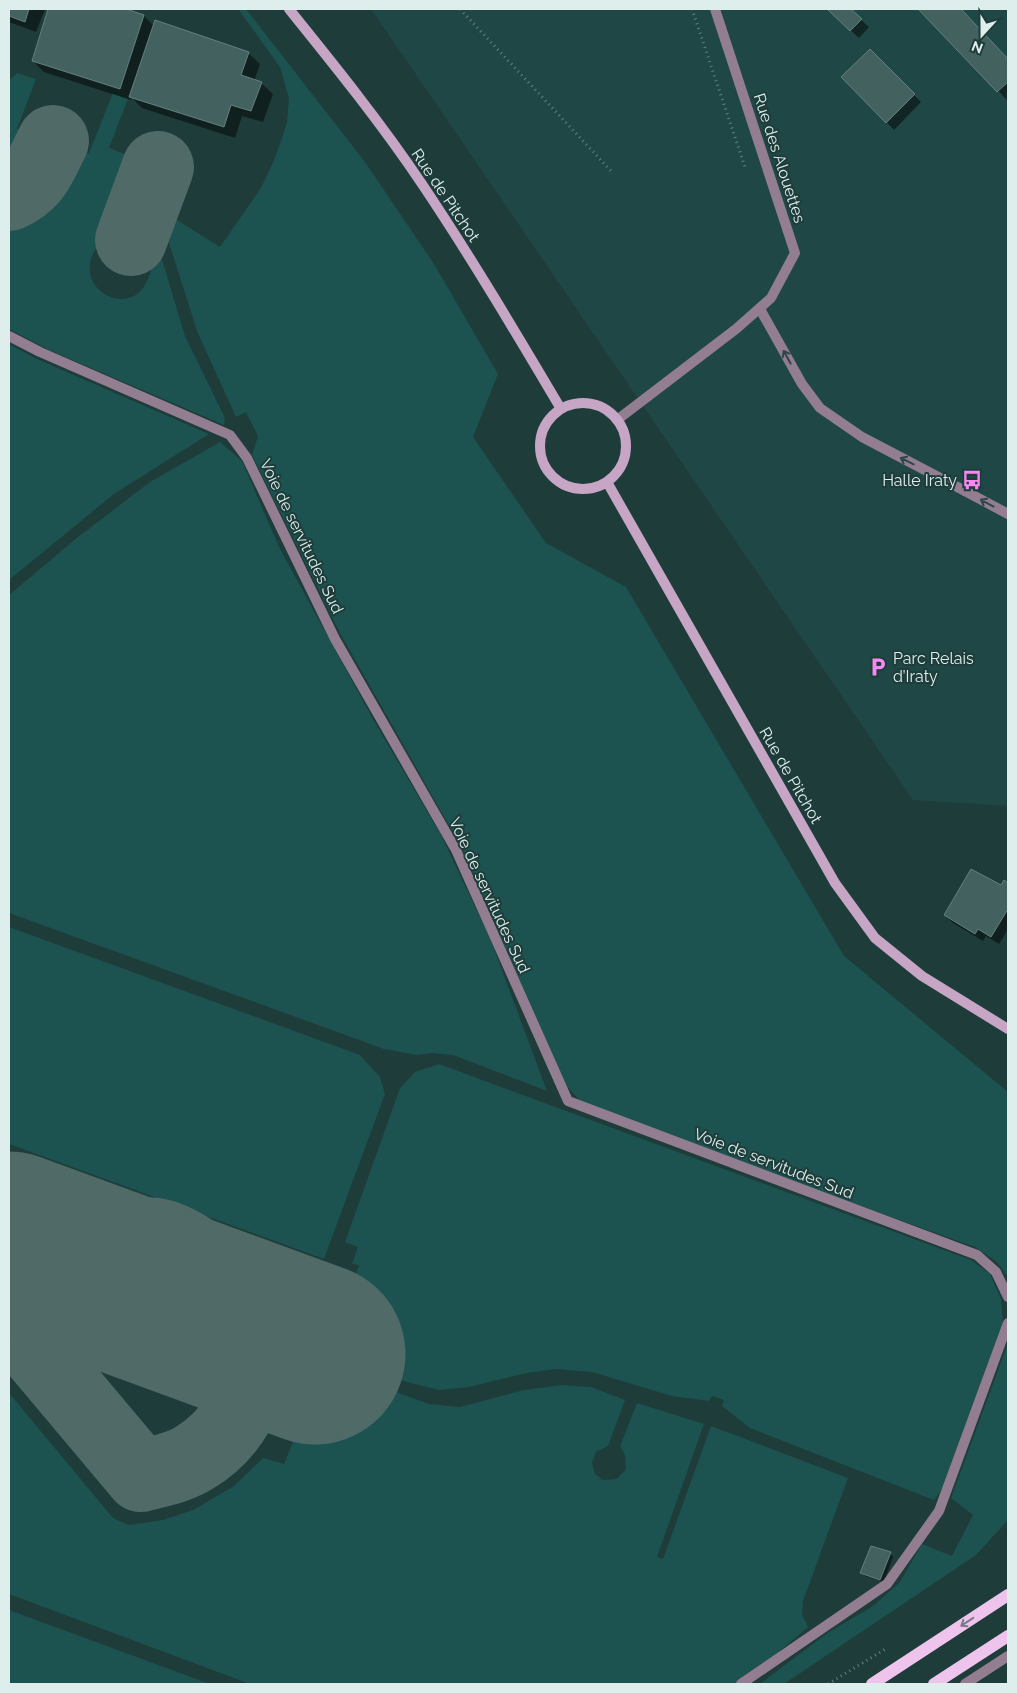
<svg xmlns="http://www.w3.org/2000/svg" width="1017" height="1693" viewBox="0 0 1017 1693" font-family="Raleway,sans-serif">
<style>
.built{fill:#1f4745}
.green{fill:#1c524f}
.shadow{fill:#0007}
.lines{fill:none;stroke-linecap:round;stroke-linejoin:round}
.taxiway{stroke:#506a68;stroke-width:72}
.runway{stroke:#506a68;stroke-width:181}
.building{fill:#42615f;stroke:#62817f}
.path{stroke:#67807e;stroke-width:3;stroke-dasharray:1 4;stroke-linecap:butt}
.lane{stroke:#927d91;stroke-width:10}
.street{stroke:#927d91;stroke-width:10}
.secondary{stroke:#c6a6c4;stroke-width:10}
.primary{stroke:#efc4ec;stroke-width:12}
.oneway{stroke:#2f4647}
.oneway2{stroke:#7c798a}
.labels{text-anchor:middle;stroke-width:4;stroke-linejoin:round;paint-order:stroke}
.street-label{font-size:16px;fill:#ddeeed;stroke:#1e3c3a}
.poi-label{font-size:16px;fill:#ddeeed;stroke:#1e3c3a;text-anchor:end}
</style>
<rect width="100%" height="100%" fill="#1e3c3a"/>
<path class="built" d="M371,9h637v797l-95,-6z"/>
<path class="green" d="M238,9h8l119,153 69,102 64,110 -25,63 73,106 80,44 218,369 164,136v185l-11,-15 -22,-15 -388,-139 -24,-26 -99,-230 -124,-219 -88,-178 6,-19 -12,-24 -10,5 -39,-86 -39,-123 62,39 41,-59 14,-30 12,-35 2,-25 -9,-31z
M17,73l19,6 -19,50 18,6 6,12 -17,30 -15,10v-106z
M113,93l15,6 -19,49 39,15 -28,67c-2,2 -5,6 -8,8 -7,5 -13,5 -18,14 -20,38 35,66 52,31 2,-4 5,-10 5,-14 1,-4 -2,-8 -3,-12 -1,-6 0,-9 -3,-14l6,-20 34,113 40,82 -1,7 -175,-75 -40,-21v-127l13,-4 13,-9 20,-36 11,-6 23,6z
M9,344l28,15 172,75 -95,60 -105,86z
M220,442l22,19 37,86 95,174 67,114 49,103 57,153 -94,-36 -21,-2 -15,2 -33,-6 -375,-136v-318l69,-58 72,-55z
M9,927l351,128 20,22 5,17 -61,165 -315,-115z
M439,1064l532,196 19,14 11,25 2,24 -62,168 -7,9 -184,-72 -28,-22 2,-6 -12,-4 -3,5 -37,-5 -80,-24 -36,-3 -29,4 -58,14 -30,3 -32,-8 -79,-30 31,-87 -7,-1 6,-17 -13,-5 55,-154 15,-16z
M1008,1343v177l-32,35 -192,129h-24l66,-50 47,-28 27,-24 22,-38 30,12 21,-41 -22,-17z
M324,1366l105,38 31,3 64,-17 38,-5 29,2 34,13 -17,46 -12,6 -4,11 3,11 8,6 14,-1 9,-10 -1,-14 -5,-9 17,-43 67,21 -47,133 6,2 48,-133 137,52 -45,123 -1,13 6,13 -67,57h-491l-241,-90v-201l104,125 16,7 34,-5 30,-10 41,-24 29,-28 21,6z
M9,1610l201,74h-201z"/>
<path class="shadow" d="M9,9h36l-9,23 -27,-10z
M50,9h72l22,7 10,10 94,27 12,11 -6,17 7,2 12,11 -10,28 -21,-6 -7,22 -93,-30 -10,-10 -1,2 -87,-28 -11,-11z
M828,9h21l20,18 -10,11z
M920,9h39l49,51v41z
M870,50l51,52 -27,28 -51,-53z
M1004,882l4,2v45l-9,15 -13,-8 -3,5 -30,-18 -8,-8 57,-29z
M890,1553l3,4 -9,25 -19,-6 -3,-3z"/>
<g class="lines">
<path class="taxiway" d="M9,195c27,-12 31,-29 44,-54
M131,240l27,-73
M9,1319l132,157c18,-5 37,-8 53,-18 78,-47 80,-156 3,-205 -12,-8 -27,-17 -41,-19 -7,-2 -16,0 -23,0 -16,0 -33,2 -48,9 -9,5 -17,12 -24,18"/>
<path class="runway" d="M9,1242l306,112"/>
</g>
<path class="building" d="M9,9h20l-4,13 -16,-6z
M48,9h78l18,6 -24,74 -88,-28z
M827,9h24l11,10 -12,12z
M918,9h43l47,50v23l-11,10z
M155,20l94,32 -8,23 21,7 -11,29 -20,-6 -7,22 -95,-30z
M870,49l45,45 -29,29 -45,-46z
M971,869l30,16 3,-5 4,3v26l-17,28 -13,-8 -3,5 -31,-19z
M871,1546l20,6 -11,28 -20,-7z"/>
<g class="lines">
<path class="path" d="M460,9l152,163
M692,9l53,158
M828,1684l59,-36"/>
<path class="lane" d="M9,336l31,16 190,83 17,23 88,181 121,211 112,251 409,154 19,17 12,25
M965,491l43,23
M741,1684l146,-100 52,-73 69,-188
M965,1684l43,-28"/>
<path class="street" d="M760,309l42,75 18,24 42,29 103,54
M617,420l119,-91 35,-31 24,-45 -80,-244"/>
<path class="secondary" d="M289,9c46,57 92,114 133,175 49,73 94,149 139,225
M540 446a43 43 0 1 1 86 0a43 43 0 1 1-86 0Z
M607,482l228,401 40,55 47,38 86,53"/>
<path class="primary" d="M872,1684l136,-89
M934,1684l74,-48"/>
</g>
<defs><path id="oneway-shaft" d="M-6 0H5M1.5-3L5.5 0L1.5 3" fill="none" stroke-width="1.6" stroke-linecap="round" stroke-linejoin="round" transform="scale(1.25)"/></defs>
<g class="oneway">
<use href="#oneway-shaft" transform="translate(787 357) rotate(-119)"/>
<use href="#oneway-shaft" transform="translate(907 461) rotate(-153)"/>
<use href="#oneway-shaft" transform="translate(987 503) rotate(-152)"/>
</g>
<use class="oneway2" href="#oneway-shaft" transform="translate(967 1622) rotate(147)"/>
<defs>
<symbol id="bus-bare" viewBox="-9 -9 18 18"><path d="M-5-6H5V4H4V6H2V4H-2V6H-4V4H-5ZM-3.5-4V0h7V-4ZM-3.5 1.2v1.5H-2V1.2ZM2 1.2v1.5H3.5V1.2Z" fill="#f389f1" stroke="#1e3c3a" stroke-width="2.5" paint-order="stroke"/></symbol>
<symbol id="parking-bare" viewBox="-9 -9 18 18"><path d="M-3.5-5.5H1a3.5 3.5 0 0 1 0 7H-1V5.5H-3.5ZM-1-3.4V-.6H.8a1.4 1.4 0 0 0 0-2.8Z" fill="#f389f1" stroke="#1e3c3a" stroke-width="2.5" paint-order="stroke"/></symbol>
</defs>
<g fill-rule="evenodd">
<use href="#bus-bare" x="958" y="466" width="28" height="28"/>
<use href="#parking-bare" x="864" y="653" width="28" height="28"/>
</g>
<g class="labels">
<g class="street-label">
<text transform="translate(780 158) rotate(72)" y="6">Rue des Alouettes</text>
<text transform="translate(446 195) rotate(56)" y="6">Rue de Pitchot</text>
<text transform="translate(302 536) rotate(64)" y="6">Voie de servitudes Sud</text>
<text transform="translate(791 775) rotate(60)" y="6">Rue de Pitchot</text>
<text transform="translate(490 895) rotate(65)" y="6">Voie de servitudes Sud</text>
<text transform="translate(774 1163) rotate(21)" y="6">Voie de servitudes Sud</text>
</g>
<g class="poi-label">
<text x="957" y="486">Halle Iraty</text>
<text x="893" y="664" text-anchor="start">Parc Relais<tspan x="893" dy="18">d’Iraty</tspan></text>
</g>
</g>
<rect width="1017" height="1693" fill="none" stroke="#ddeeed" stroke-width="20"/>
<g transform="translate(982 35) rotate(201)" stroke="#1e3c3a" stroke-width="4" paint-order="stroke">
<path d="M0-4L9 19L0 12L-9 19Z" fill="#ddeeed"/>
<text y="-8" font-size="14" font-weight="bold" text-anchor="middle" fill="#ddeeed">N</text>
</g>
</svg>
